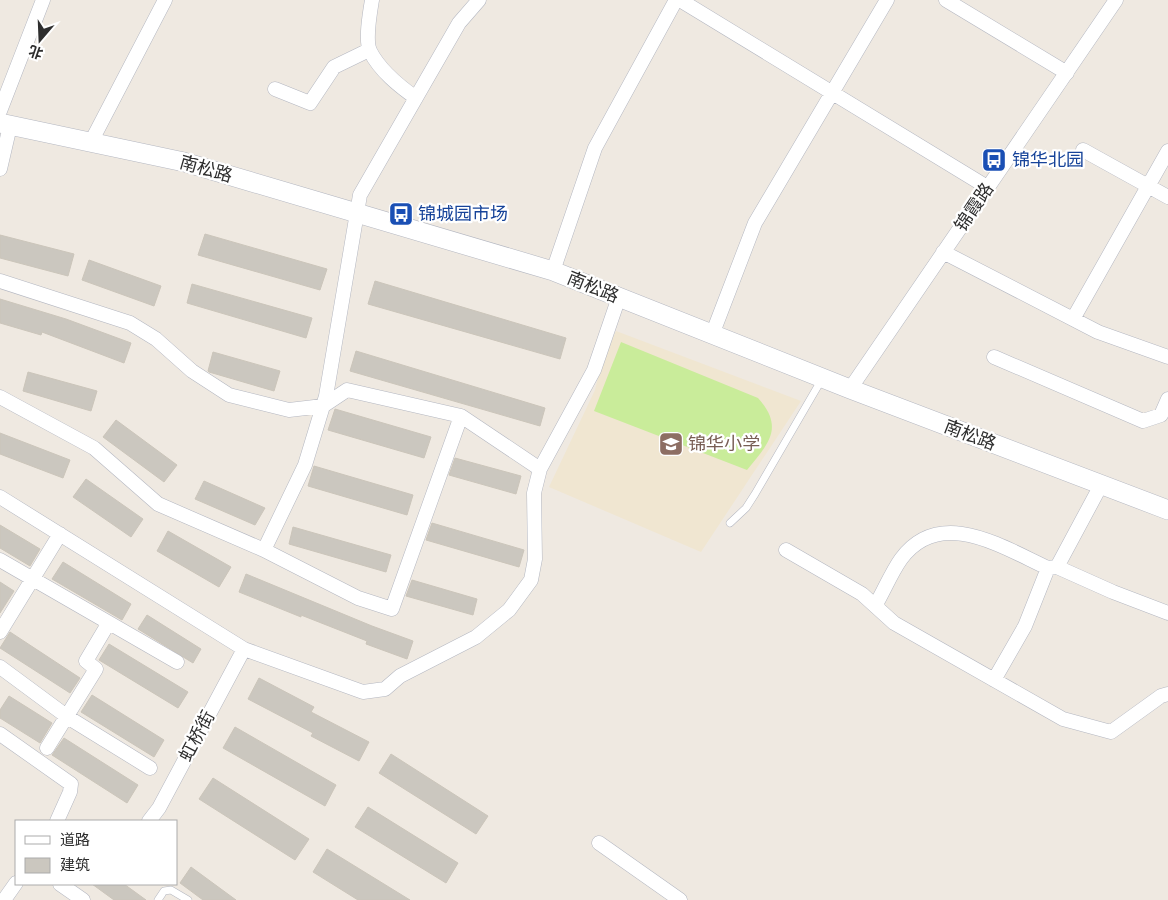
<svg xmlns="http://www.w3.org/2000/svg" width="1168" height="900" viewBox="0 0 1168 900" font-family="'Exo 2','Noto Sans SC',sans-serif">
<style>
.education{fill:#f0e6d1}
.pitch{fill:#c9ec9a}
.building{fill:#cbc7bf;stroke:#cbc5ba}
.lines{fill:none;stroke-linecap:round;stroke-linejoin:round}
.lane-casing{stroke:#b4b7c1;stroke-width:8}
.street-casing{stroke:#b4b7c1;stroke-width:15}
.secondary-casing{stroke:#b4b7c1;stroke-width:20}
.lane{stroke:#fff;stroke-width:7}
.street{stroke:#fff;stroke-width:14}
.secondary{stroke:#fff;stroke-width:19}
.labels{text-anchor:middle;stroke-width:4.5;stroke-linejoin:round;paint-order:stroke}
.transit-label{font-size:18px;fill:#164399;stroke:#fff;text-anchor:start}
.street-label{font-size:18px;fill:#2e2e2e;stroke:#fff}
.education-label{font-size:18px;fill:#785e54;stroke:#fff;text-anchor:start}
</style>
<rect width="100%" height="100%" fill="#efe9e1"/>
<path class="education" d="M616,331l185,70 -100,151 -152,-65 46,-97 7,-29z"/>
<path class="pitch" d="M621,342l137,56c27,30 10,46 -11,72l-153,-59z"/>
<path class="building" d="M205,234l122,35 -7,21 -122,-35z
M0,235l74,19 -6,22 -68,-18z
M89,260l72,26 -7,20 -72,-26z
M375,281l191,57 -6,21 -192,-55z
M192,284l120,34 -6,20 -119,-35z
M0,299l66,20 65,24 -7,20 -82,-31 -1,3 -41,-12z
M356,351l189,57 -5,18 -190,-55z
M213,352l67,19 -6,20 -65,-19 -1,-1z
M28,372l69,19 -6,20 -68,-20z
M335,409l96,28 -7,21 -96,-28z
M116,420l61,45 -13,17 -61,-45z
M0,433l70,27 -7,18 -63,-24z
M455,458l66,18 -5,18 -67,-19z
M314,466l99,29 -6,20 -99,-29z
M86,479l57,40 -12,18 -58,-40z
M204,481l61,27 -10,17 -60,-26z
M432,523l92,27 -5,17 -93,-27z
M0,525l40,24 -10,17 -30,-18z
M293,527l98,28 -5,17 -97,-28z
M168,531l63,36 -12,20 -62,-36z
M63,562l68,42 -9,16 -70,-41z
M246,574l126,52 41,15 -6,18 -41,-15 1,-3 -66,-26v2l-62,-25z
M412,580l65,19 -4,16 -67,-19z
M0,582l14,9 -14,22z
M147,615l54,34 -8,14 -55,-34z
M10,632l70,46 -10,15 -70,-45z
M109,644l79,48 -10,16 -79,-48z
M259,678l55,29 -3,5 58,30 -10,19 -48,-25 2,-3 -65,-34z
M92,695l72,45 -10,17 -73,-45z
M9,696l43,27 -12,20 -40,-25v-8z
M235,727l101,58 -11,21 -102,-58z
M64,738l74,47 -11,18 -75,-48z
M391,754l97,62 -12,18 -97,-61z
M213,778l96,61 -14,21 -96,-61z
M368,807l90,56 -12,20 -91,-56z
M327,849l83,51h-52l-45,-28z
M191,867l45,33h-33l-23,-17z
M92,884h32l22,16h-32z"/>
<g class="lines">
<defs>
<path id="lane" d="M730,523l16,-15 9,-14 67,-115
M158,900l6,-9 7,-1 17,10"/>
<path id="street" d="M372,0c-2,12 -7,40 -2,51 10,20 29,35 46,47
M680,0l307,187
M946,0l121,73
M275,89l35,14 24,-36 35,-17
M0,111l43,-111
M91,142l74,-142
M1083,150l85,47
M0,169l10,-43
M943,252l155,80 70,25
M553,271l42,-123 81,-148
M0,281l130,42 26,16 36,32 37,24 60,15 34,-4 24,-16 114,26
M1073,319l95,-168
M712,335l43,-112 132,-223
M994,357l149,64 18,-6 7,-16
M850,389l266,-389
M0,397l94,51 64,56 106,46 94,48 34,11 69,-193 79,53
M0,497l244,152 119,43 22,-3 15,-13 76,-39 33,-27 22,-30 4,-21 -1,-66 6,-24 54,-99 25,-73
M264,550l41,-85 21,-69 34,-201 99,-172 20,-23
M786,550l76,44 32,29 169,96 48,13 50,-36 7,-2
M0,560l177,102
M1057,567l44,-82
M875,606c9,-15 16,-33 26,-47 39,-53 101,-12 147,9l9,-1 56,25 55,21
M0,632l60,-98
M0,667l69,51 81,50
M994,680l31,-54 23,-58
M0,734l71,50 -1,8 -13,29
M47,748l49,-79 -10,-8 22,-37
M149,821l10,-13 85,-159
M599,843l81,57
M60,884l23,16
M4,900l12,-17"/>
<path id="secondary" d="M0,123l184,39 369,109 297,118 318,121"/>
</defs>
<use href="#lane" class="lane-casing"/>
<use href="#street" class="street-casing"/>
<use href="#secondary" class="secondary-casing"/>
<use href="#lane" class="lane"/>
<use href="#street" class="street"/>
<use href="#secondary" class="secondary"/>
</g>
<defs>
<symbol id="bus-square" viewBox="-11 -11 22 22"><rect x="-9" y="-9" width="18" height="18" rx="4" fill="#1a4fb4" stroke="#fff"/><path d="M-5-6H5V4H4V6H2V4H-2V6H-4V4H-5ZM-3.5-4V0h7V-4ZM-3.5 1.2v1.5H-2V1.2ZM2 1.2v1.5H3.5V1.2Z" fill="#fff"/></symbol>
<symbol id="school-square" viewBox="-11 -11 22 22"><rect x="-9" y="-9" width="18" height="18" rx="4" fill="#8d6e63" stroke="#fff"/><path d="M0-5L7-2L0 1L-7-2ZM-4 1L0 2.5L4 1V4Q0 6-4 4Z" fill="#fff"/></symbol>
</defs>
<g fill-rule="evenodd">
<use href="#bus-square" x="980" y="146" width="28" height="28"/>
<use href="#bus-square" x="387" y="200" width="28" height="28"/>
<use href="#school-square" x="657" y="430" width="28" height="28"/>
</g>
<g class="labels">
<g class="transit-label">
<text x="1012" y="166">锦华北园</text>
<text x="418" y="220">锦城园市场</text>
</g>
<g class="street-label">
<text transform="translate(206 169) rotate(16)" y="6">南松路</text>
<text transform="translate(974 207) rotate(-56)" y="6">锦霞路</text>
<text transform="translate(593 287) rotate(22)" y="6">南松路</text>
<text transform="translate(970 435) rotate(21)" y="6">南松路</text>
<text transform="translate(197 736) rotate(-62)" y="6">虹桥街</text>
</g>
<g class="education-label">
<text x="688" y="450">锦华小学</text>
</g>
</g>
<rect x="15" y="820" width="162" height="65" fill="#ffffff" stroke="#ababab"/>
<rect x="25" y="836" width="25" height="8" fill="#ffffff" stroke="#ababab"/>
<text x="60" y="845" font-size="15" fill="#2e2e2e">道路</text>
<rect x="25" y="858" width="25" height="15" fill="#cbc7bf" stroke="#ababab"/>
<text x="60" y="870" font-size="15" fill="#2e2e2e">建筑</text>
<g transform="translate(40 40) rotate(199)" stroke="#ffffff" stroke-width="4" paint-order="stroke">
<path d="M0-4L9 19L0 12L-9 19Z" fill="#2e2e2e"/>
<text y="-8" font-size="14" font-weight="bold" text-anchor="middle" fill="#2e2e2e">北</text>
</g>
</svg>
